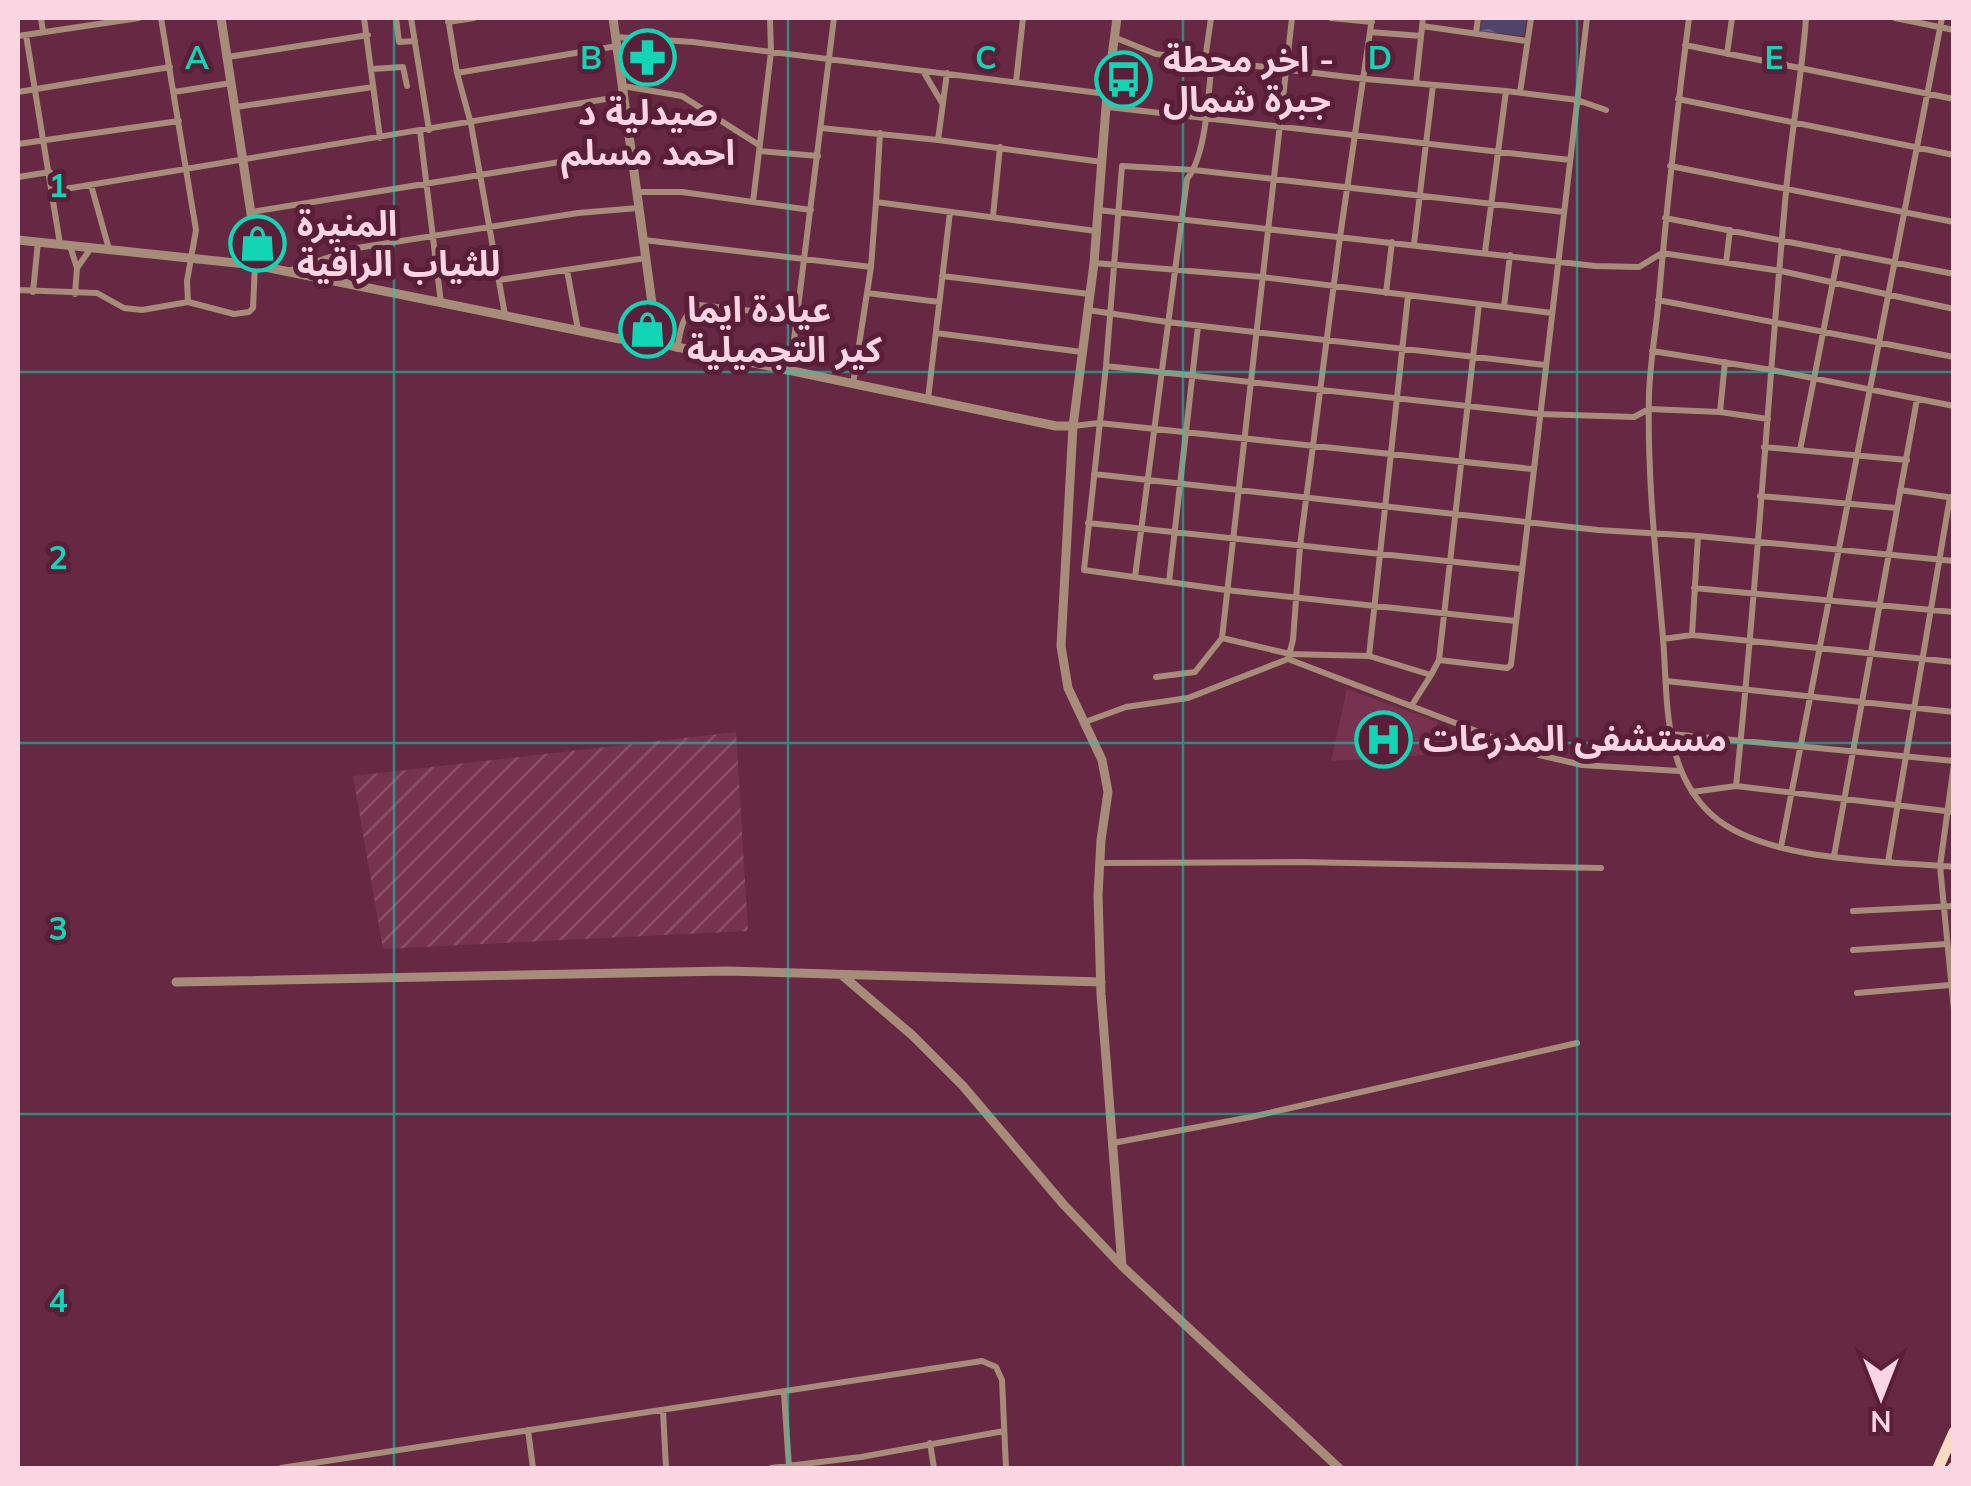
<svg xmlns="http://www.w3.org/2000/svg" width="1971" height="1486" viewBox="0 0 1971 1486" font-family="Mulish,'Noto Sans Arabic',sans-serif">
<style>
.built{fill:#76324e}
.industrial{fill:url(#industrial-furrows)}
.park{fill:url(#park-crowns)}
.lines{fill:none;stroke-linecap:round;stroke-linejoin:round}
.minor{stroke:#a68c79;stroke-width:6}
.tertiary{stroke:#a68c79;stroke-width:9}
.primary{stroke:#fbdac4;stroke-width:11}
.grid{fill:none;stroke:#11d5b4;stroke-width:2.5;stroke-opacity:0.55}
.labels{text-anchor:middle;stroke-width:10;stroke-linejoin:round;paint-order:stroke}
.poi-label{font-size:35px;font-weight:bold;fill:#fcd5e2;stroke:#5a1e38;text-anchor:start}
.grid-label{font-size:32px;text-anchor:middle;font-weight:bold;fill:#11d5b4;stroke:#5a1e38;stroke-width:10;stroke-linejoin:round;paint-order:stroke}
</style>
<defs>
<pattern id="industrial-furrows" width="10" height="10" patternUnits="userSpaceOnUse" patternTransform="scale(2.5)"><rect width="10" height="10" fill="#76324e"/><path d="M-1 1l2-2M0 10L10 0M9 11l2-2" fill="none" stroke="#8a4f67"/></pattern>
<pattern id="park-crowns" width="20" height="18" patternUnits="userSpaceOnUse" patternTransform="scale(2.5)"><rect width="20" height="18" fill="#4f456a"/><path d="M2 6a3 3 0 1 1 6 0M12 15a3 3 0 1 1 6 0" fill="none" stroke="#695f7f"/></pattern>
</defs>
<rect width="100%" height="100%" fill="#662842"/>
<path class="built" d="M1347,689l91,33 -10,33 -97,6z"/>
<path class="industrial" d="M736,732l12,199 -365,18 -30,-173z"/>
<path class="park" d="M1482,18h44l-2,18 -44,-5z"/>
<g class="lines">
<path class="minor" d="M41,18l2,14
M161,18l35,212 -9,51 1,21 46,12 15,-2 4,-4 2,-43
M364,18l16,120
M396,18l3,24 16,-1
M411,18l18,112
M448,18l9,55 14,51 34,191
M1331,18l41,4
M1689,18c-12,93 -22,185 -30,279 -3,33 -9,65 -10,98 -2,81 7,162 14,243 5,61 -1,132 49,177 52,47 174,46 242,52
M1895,18l59,12
M448,22l26,-4
M1422,26l105,15
M1370,32l51,4
M1476,33l2,-15
M26,35l34,209
M18,36l121,-18
M615,37l78,5 414,52
M1116,38l40,16 209,25 141,12 71,9 29,10
M1685,45l269,54
M1727,54l5,-36
M228,57l140,-22
M1205,60l6,-42
M372,69l31,-2 4,19
M923,71l19,32
M457,73l160,-27
M1016,82l7,-64
M1416,83l7,-65
M623,86l59,10 77,49
M18,92l152,-25
M174,92l57,-9
M1520,93l11,-75
M1678,99l276,56
M236,107l137,-20
M1108,107l462,53
M821,128l117,12 164,22
M420,131l21,172
M880,133l-4,69 220,29
M938,140l9,-67
M18,144l161,-23
M760,151l58,5
M1670,166l284,56
M18,177l32,-5
M91,185l18,64
M53,191l571,-95
M637,192h45l129,18
M753,202l18,-150 -1,-34
M1098,210l497,56 44,1 23,-14 119,18 173,38
M251,212l309,-50 73,1
M993,216l7,-69
M1665,218l289,56
M644,240l227,27 -18,117
M1414,244l19,-159
M70,246l7,22 -2,26
M1485,252l21,-161
M1094,263l168,14 290,36
M1726,263l4,-33
M871,267l5,-65
M77,268l14,-20
M291,270l66,-22 221,-35 60,-5
M567,270l11,60
M942,276l147,18
M499,280l147,-22
M18,290l79,3 27,15 18,2 46,-8
M33,292l5,-50
M867,293l72,9
M1386,293l6,-51
M1658,300l296,57
M1504,307l6,-52
M1088,310l79,12 378,43
M936,333l146,19
M677,349c4,-19 4,-34 22,-44l100,11
M1652,351l120,19 182,36
M1106,366l433,48 95,3 15,-8 71,3 48,7
M790,372l44,-354
M928,399l22,-187
M1720,412l5,-50
M1073,426l26,-3 433,46
M1764,447l143,13
M1800,450l39,-199
M1094,474l504,56 100,6 256,25
M1900,490l54,8
M1760,496l137,12
M1088,523l434,46
M1135,577l52,-398c20,-25 21,-86 25,-118
M1169,582l29,-256
M1694,588l260,24
M1516,621l-290,-31 -142,-20 22,-204 16,-200 72,4 370,42
M1692,635l262,27
M1222,638l70,-620
M1663,639l29,-4 6,-99
M1369,656l39,-360
M1288,659l5,-19 7,-94 40,-309 32,-219
M1439,660l40,-356
M1156,677l39,-5 27,-34 68,16 79,2 62,19 8,-15 68,8 4,-3 76,-647
M1666,681l288,31
M1412,705l19,-30
M1085,722l41,-15 62,-9 100,-39 251,96 43,10 97,6
M1671,734l283,27
M1954,764l-14,102 14,145
M1736,786c21,-198 32,-396 50,-594 5,-58 16,-116 20,-174
M1692,792l44,-6 218,26
M1781,847l161,-829
M1834,856l83,-457
M1888,862l62,-365
M1100,863l200,-1 301,6
M1853,911l101,-5
M1853,950l94,-6
M1857,993l93,-8
M1113,1143l138,-26 326,-74
M784,1393l5,74
M663,1411l3,57
M528,1430l5,38
M930,1443l4,25
M281,1468l701,-107 14,6 6,13 4,88
M771,1468l90,-11 143,-26"/>
<path class="tertiary" d="M221,18l35,228 -1,19
M613,18l41,300 -1,24
M1117,18l-10,76 -13,169 -21,163 -12,220 7,42 34,72 6,32 -7,48 -3,55 3,99 21,272
M18,240l237,25 365,74 33,3 403,84h17
M843,976l69,59 51,51 101,119 58,61 217,202
M176,982l551,-11 374,11"/>
<path class="primary" d="M1938,1468l16,-36
M1953,1468l1,-1"/>
</g>
<path class="grid" d="M394,18v1450M788,18v1450M1183,18v1450M1577,18v1450M18,372h1936M18,743h1936M18,1114h1936"/>
<defs>
<symbol id="pharmacy-ring" viewBox="-11 -11 22 22"><circle r="9.5" fill="#5a1e38" stroke="#11d5b4" stroke-width="1.5"/><path d="M-2-6h4v4h4v4h-4v4h-4v-4h-4v-4h4Z" fill="#11d5b4"/></symbol>
<symbol id="bus-ring" viewBox="-11 -11 22 22"><circle r="9.5" fill="#5a1e38" stroke="#11d5b4" stroke-width="1.5"/><path d="M-5-6H5V4H4V6H2V4H-2V6H-4V4H-5ZM-3.5-4V0h7V-4ZM-3.5 1.2v1.5H-2V1.2ZM2 1.2v1.5H3.5V1.2Z" fill="#11d5b4"/></symbol>
<symbol id="shop-ring" viewBox="-11 -11 22 22"><circle r="9.5" fill="#5a1e38" stroke="#11d5b4" stroke-width="1.5"/><path d="M-5-2.5h2.3a2.7 3.5 0 0 1 5.4 0H5L5.5 6h-11ZM-1.5-2.5h3a1.5 2.3 0 0 0-3 0Z" fill="#11d5b4"/></symbol>
<symbol id="hospital-ring" viewBox="-11 -11 22 22"><circle r="9.5" fill="#5a1e38" stroke="#11d5b4" stroke-width="1.5"/><path d="M-5-5h3v3.5h4V-5h3V5h-3V1.5h-4V5h-3Z" fill="#11d5b4"/></symbol>
</defs>
<g fill-rule="evenodd">
<use href="#pharmacy-ring" x="616" y="26" width="63" height="63"/>
<use href="#bus-ring" x="1092" y="48" width="63" height="63"/>
<use href="#shop-ring" x="226" y="212" width="63" height="63"/>
<use href="#shop-ring" x="616" y="298" width="63" height="63"/>
<use href="#hospital-ring" x="1352" y="708" width="63" height="63"/>
</g>
<g class="labels">
<g class="poi-label">
<text x="1163" y="72">اخر محطة -<tspan x="1163" dy="40">جبرة شمال</tspan></text>
<text x="648" y="125" text-anchor="middle">صيدلية د<tspan x="648" dy="40">احمد مسلم</tspan></text>
<text x="297" y="236">المنيرة<tspan x="297" dy="40">للثياب الراقية</tspan></text>
<text x="687" y="322">عيادة ايما<tspan x="687" dy="40">كير التجميلية</tspan></text>
<text x="1423" y="751">مستشفى المدرعات</text>
</g>
</g>
<g class="grid-label">
<text x="197" y="69">A</text>
<text x="591" y="69">B</text>
<text x="986" y="69">C</text>
<text x="1380" y="69">D</text>
<text x="1774" y="69">E</text>
<text x="58" y="197">1</text>
<text x="58" y="569">2</text>
<text x="58" y="940">3</text>
<text x="58" y="1312">4</text>
</g>
<rect width="1971" height="1486" fill="none" stroke="#fcd5e2" stroke-width="40"/>
<g transform="translate(1881 1396) rotate(180)" stroke="#5a1e38" stroke-width="8" paint-order="stroke">
<path d="M0-8L18 38L0 25L-18 38Z" fill="#fcd5e2"/>
<text y="-15" font-size="28" font-weight="bold" text-anchor="middle" fill="#fcd5e2">N</text>
</g>
</svg>
